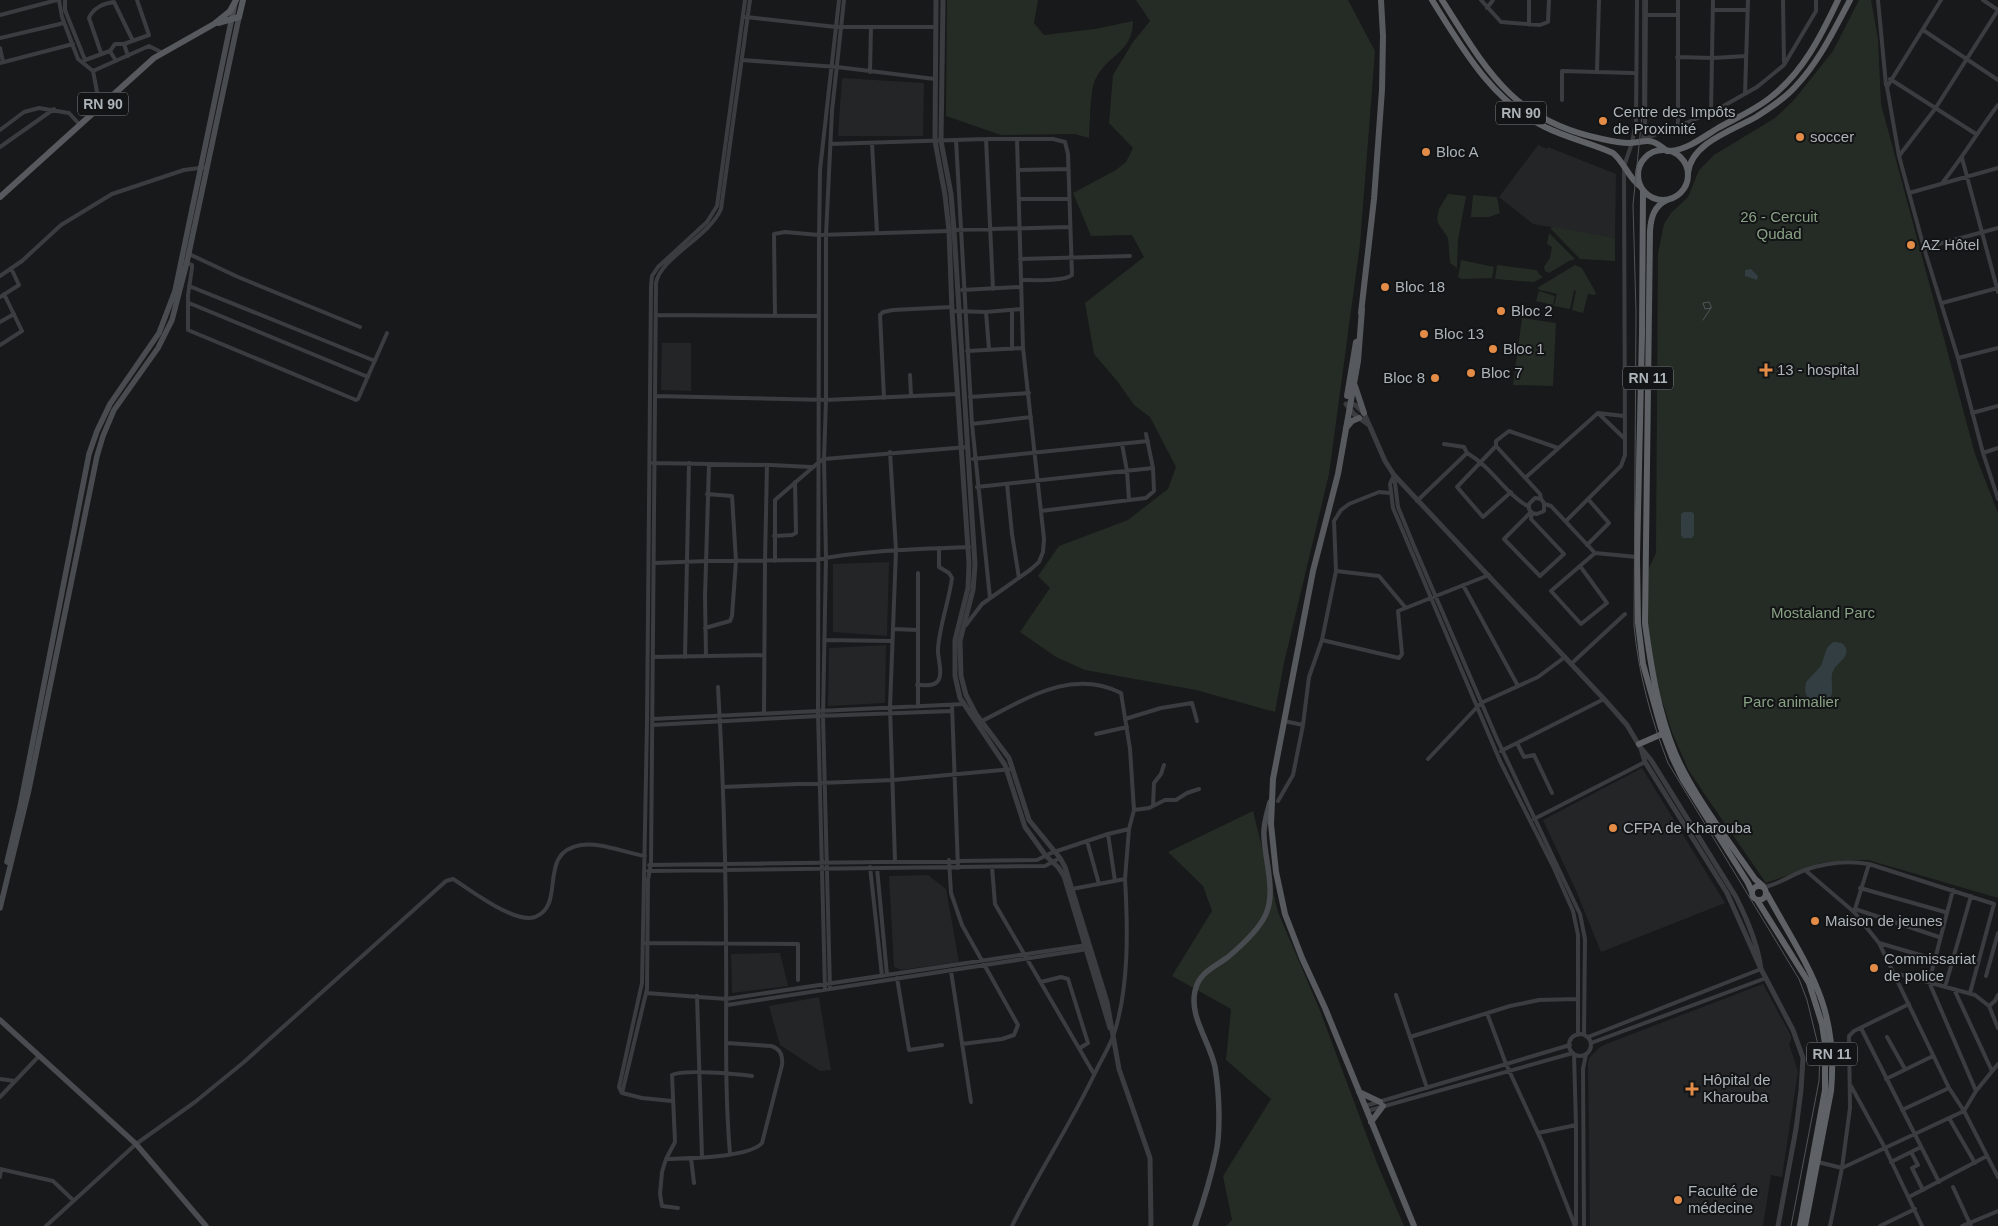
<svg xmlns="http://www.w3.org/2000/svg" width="1998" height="1226" viewBox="0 0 1998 1226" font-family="Helvetica,sans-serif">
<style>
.built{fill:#242527}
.green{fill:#252c25}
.water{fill:#323e42}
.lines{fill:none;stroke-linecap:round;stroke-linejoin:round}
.minor{stroke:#3a3c3f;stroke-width:4}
.tertiary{stroke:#3a3c3f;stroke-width:5}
.secondary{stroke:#484b4f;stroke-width:5.5}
.primary{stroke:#56595e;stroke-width:6}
.trunk{stroke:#5e6266;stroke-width:6}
.tram{stroke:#515458;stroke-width:1}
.poi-dot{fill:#e38c48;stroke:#131415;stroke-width:2}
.labels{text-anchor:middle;stroke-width:4;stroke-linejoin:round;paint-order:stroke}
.shield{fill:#131415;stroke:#7e8388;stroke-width:1}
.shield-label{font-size:14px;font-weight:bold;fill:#acb3b9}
.poi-label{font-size:15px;fill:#acb3b9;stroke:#131415;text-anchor:start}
.park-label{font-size:15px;fill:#89a285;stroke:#131415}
</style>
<rect width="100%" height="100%" fill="#18191a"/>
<path class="built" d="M842,78l82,5 -1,53h-85z
M1538,145l9,4 1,-2 68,27 -1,64 -82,-14 -34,-27z
M662,343h29v48l-30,-1z
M889,562l-2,74 -54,-4v-68z
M886,645l-1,58 -57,3 1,-58z
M1642,768l83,135 -124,49 -26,-64 -32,-68z
M928,875l18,14 13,73 -58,8 -7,-3 -5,-91z
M780,953l8,33 -56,7 -1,-39z
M1763,984l28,52v5l-2,3 9,27 -16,106 -11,-2 -8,51h-173l-2,-162 1,-6 10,-10 7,-4z
M819,997l12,73 -11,1 -40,-26 -11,-39z"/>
<path class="green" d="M947,0h91l-4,23 10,12 51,-6 38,-8c0,32 -25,32 -38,59 -5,10 -5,45 -6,58l-14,-4 -74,1 -55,-19z
M1136,0h212l27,51 -15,193 -31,230 -45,189 -9,49 -79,-22 -111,-20 -29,-13 -36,-25 30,-44 -12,-12 21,-30 69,-26 40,-31 8,-22 -26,-50 -16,-12 -16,-23 -24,-28 -9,-51 59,-46 -12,-22 -41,1 -18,-43 43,-23 10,-8 7,-14 -24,-25 4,-48 20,-33 17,-21z
M1859,0h12l7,39 3,65 94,350 23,59v385l-130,-38h-23l-23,3 -56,20 -63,-91 -15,-23 -16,-37 -11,-35 -10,-43 -4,-31 1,-53 8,-17 2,-300 6,-29 7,-11 17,-16 11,-27 15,-15 61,-37 19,-18 39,-49z
M1448,194l18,2 -8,44 -1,28 -7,-5 -2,-25 -10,-15 -1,-5 2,-9z
M1473,195l24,2 3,16 -11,4h-18z
M1554,227l61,11v23l-35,-2 -30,-31z
M1549,233l26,26 -6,2 -20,12 -4,-2 -1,-4 6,-9 2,-11 -5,-3z
M1461,260l33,7 -2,11 -31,1 -3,-2z
M1497,265l40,5 1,3 5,4 -9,5 -39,-3z
M1575,265l7,3 14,25 -1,2 -7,-1 -5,19 -11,-3 4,-19 -2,-1 -4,19 -16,-3 3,-12 -17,-4 -3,-2z
M1539,291l16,5 -2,9 -17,-4z
M1522,318l34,5 -3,63 -40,-1z
M1253,811l25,101 41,96 58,155 27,63h-178l6,-6 -9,-44 48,-77 -45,-39 5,-51 -59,-33 40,-65 -9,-25 -35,-34z"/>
<path class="water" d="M1751,269l7,7 -1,4 -12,-4v-6z
M1684,512h8l2,2v21l-2,3h-9l-2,-3v-21z
M1833,642c4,0 8,0 11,3 9,11 -8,18 -11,26 -5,10 7,30 -13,32 -3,1 -7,-1 -10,-3 -6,-5 -5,-12 -4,-18l15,-16 6,-18z"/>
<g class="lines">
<path class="minor" d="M59,0l3,17 16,42 15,12
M65,0v10l20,50 25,-9 6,10
M1481,0l20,22 39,3 8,-3 1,-22
M1783,0l1,62
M1878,0l8,85
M1941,0l-54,87 12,69 25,92 34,110 25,95 15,46
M1983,0l15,10
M1487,8l6,-8
M1714,10h34
M0,15l57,-15
M1647,15h31
M746,17l90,10h100
M1529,25v-25
M1923,30l75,50
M0,38l64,-15
M0,48l3,14
M110,51l5,-7h9
M101,53l-12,-35c4,-10 15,-15 25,-16l19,39
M128,56l-4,-12 25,-9 -12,-35
M1677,57l36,1 33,-2
M742,60l95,7 98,12
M0,63l73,-19
M1597,71l2,-71
M870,72l1,-45
M1890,79l86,55
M1745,94l3,-94
M1562,100v-29l71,2
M100,107l-7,-36 56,-25 14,7
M1711,113l2,-113
M1678,126v-126
M0,130l24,-18 15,-4 30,5 11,12
M986,139l7,150
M956,140l16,284 18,174
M1642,140l69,-27 46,-26 27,-22 32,-54v-11
M1642,140l3,-7 1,-133
M872,143l5,90
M830,144l156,-5h67l12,3 3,12 4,121c-9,7 -39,5 -51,5
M0,147l54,-38
M1899,156l36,-47 63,-99
M1962,158l36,134
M1018,170l50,-1
M1943,182c20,-25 36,-52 55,-77
M1909,193l89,-25
M1019,199h49
M954,230l115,-3
M1924,248l74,-20
M189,254l49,23 122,50
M1020,259l110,-3
M185,262l7,3v3l-4,27v35l168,70 2,-1 29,-66
M0,276l22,-15 39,-36 51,-31 72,-24 23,-3
M189,286l186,75
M962,290l58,-3
M0,297l19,-12 -8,-17
M189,303l179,74
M1942,303l56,-15
M952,311l34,1 36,-3
M986,312l3,37
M656,315l163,1
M775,316l-1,-82 11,-2 34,3 130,-4
M0,322l14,-8
M0,345l22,-14 -18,-37
M1012,349v-38
M967,351l56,-3
M1958,358l40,-10
M910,375l1,21
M655,396l171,4 132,-6
M970,397l59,-4
M884,398l-4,-83 3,-3 10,-2 59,-3
M1598,413l27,26
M1972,413l26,-7
M972,424l59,-7
M1122,444l5,27 2,29
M1444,444l20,3 3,6
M1496,446v-5l13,-10 49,17
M890,452l6,98 -6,157 5,154
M1983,453l15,-5
M973,459l175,-18
M653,463l118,2 40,2
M1394,475l4,32 16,39 83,193 83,175 5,25 -1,96
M1394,475l-4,9 3,24 107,253 53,105 20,45 5,24v100
M1525,478l73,-65 26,3
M1007,484l5,50 7,44
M977,487l176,-19
M1511,492l-28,25 -26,-30 39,-41 44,48 1,5
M1417,501l50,-48c25,14 38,41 62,54
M1545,504l6,2 44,47 42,4
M1041,511l105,-13 8,-7 -1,-23 -7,-34
M1531,512l-27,27 36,37 24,-22 -33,-35 1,-6 -3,-4v-5l6,-6 6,1 3,4v8l-7,3 -5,-1
M1566,521l55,-55 4,-11 -1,-289 8,-23 4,-22 1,-121
M774,536l18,-1 4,-2 -1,-51
M1587,545l22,-22 -21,-24
M775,561v-61l44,-38 5,-3 143,-12
M654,563l53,-2 107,-1c49,-10 105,-11 155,-13
M1580,566l27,37 -26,21 -30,-33 44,-38
M1336,571l43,5 26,31
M1463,585l55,101
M966,625l16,-21 48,-34 9,-8 4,-10 1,-13 -21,-191 -6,-209
M705,628l25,-7 2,-5 4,-55 -4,-65 -25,-2
M893,629l25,1
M824,640l68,1
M1322,640l77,18 3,-4 -4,-43 91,-36
M706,656l-1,-59 4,-133
M653,657l111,-2
M685,657l4,-194
M1571,664l54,-50
M917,685c7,0 19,2 22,-6 4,-8 -2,-22 -1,-31 2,-24 11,-47 14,-70l-3,-5 -10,-6v-19
M718,687c5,86 8,172 8,258 1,70 -2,140 4,209
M952,705l6,163
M918,707v-134
M764,714l1,-152 2,-97
M652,719l312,-15
M1125,719l36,-11 31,-5 5,18
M982,721c44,-22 89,-53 139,-28l9,56 4,61 -5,19 -4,50
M1284,721l19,4
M652,725l167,-9 133,-5
M1096,734l31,-7
M1517,743l7,14 10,-2 18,38
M1501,751l103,-52
M1428,759l53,-56 57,-26 27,-20
M723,787l170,-7 120,-11
M1278,801l15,-26 10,-50 6,-48 13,-37 14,-69 -2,-50 7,-11 8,-6 30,-12 11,1
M1153,806l1,-23 7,-9 3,-9
M1134,810l15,-2 16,-8h11l11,-7 12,-4
M1534,819l111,-57
M1108,834l7,47
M1087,841l12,43
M949,860l2,33 11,32 56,100 -4,10 -12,4 -40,5
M649,865l388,-5 14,-7 57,-19 21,-5
M870,867l12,109
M992,867l3,37 99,170
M877,868l10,107
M1805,870l49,42 25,31 70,145 15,23 34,66
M648,871l397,-5 15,-8
M1765,887c14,-3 26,-12 40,-17 20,-7 42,-10 64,-6l125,40 -24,89
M1860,888l85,24
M1953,890l-24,92 47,109
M1855,909l84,28
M1855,909l14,-45
M646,943l152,1v36
M1879,943l55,16
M951,971l20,131
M1895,973l80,22 14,11 9,22
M1986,976l12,-43
M897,978l12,72 33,-5
M1041,982l20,-5 7,2 20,64 -8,5
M1945,987l26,-91
M830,989l-7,-273 3,-159 -2,-98 2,-59v-165l6,-124 12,-111
M1954,989l38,82
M825,990l-7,-278 1,-471 1,-71 19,-170
M646,993l80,6 361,-54
M1396,995l31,93
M697,996l5,161
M727,1005l361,-56
M1989,1006l6,-5 3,-6
M1487,1013l19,51 37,80 32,82
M1861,1028l78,154
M1569 1045a11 11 0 1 1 22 0a11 11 0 1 1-22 0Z
M1410,1037l100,-31 29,-6 38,-1
M1588,1037l173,-68
M1887,1037l18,32
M1591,1043l175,-65
M1574,1054l2,71v99
M0,1079l15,2
M1886,1079l47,-23
M1851,1086l34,62 37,78
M622,1093l25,-104 1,-109 3,-17 5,-580c4,-25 53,-46 65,-74l29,-209
M0,1097l39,-41
M672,1101l-30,-3 -20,-5 -3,-6 23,-104 5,-260 4,-437 1,-10 6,-9 49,-45 10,-16 28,-206
M1365,1106l205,-61
M1902,1110l47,-22
M1367,1111l206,-58
M1949,1118l26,45
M1538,1133l38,-8
M691,1158l3,25
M666,1159c21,-1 83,-1 96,-16l20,-78c1,-9 -1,-16 -11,-19l-44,-3
M1818,1162l24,6 122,-57 12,-20 22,-27
M1891,1162l30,-15 -10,5 7,13 -6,3 11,22
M0,1169l53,12 20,19
M0,1177l1,-8
M1953,1187l18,39
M1909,1197l78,-41
M678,1208l-16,-2 -2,-12 2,-22 4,-13 9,-17 -3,-67c11,-6 65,-1 80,1
M46,1226l90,-82 59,-42 49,-40 202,-181 7,-2c18,11 61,45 82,38 32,-12 1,-65 46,-72 20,-3 44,8 64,11
M1012,1226c25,-51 57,-99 82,-151 6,-13 15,-27 20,-41 15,-47 14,-105 11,-155l-53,10
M1584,1226l-1,-157 3,-15
M1830,1226l12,-58 8,-60 -1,-72 5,-5 55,-27
M1880,1226l35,-17
M1962,1226l36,-15"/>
<path class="tertiary" d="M936,0l-1,141 10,54 4,36 3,80 17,253 -1,24 -13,52v36l5,22 45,67 20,62 21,29 12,11 6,9 46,152
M943,0l-2,141 10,53 3,36 21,335 -2,25 -13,51 1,35 5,19 10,19 33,44 20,62 31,38 5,9 42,135 12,67 31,89 1,68
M1369,425l-15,-11 -8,-10 9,1 9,8 21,48 9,14 210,224 23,26 13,22
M1641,748l10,12 85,137c11,22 22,47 25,72l-34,-76 -82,-131z
M1761,969l32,61 10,28 -2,32 -5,39 -18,97"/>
<path class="secondary" d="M7,862l13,-55 69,-353 8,-23 13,-27 49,-71 16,-42 60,-288
M0,908l29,-119 68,-333 6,-20 11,-26 44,-62 14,-28 15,-58 52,-245
M0,1020l136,124 70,82
M1195,1226c8,-23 16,-49 21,-73 5,-23 3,-63 -1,-86 -5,-25 -26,-50 -20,-76 4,-19 20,-24 33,-34 13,-11 31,-27 38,-43 10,-23 -1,-53 -2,-78 -1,-11 3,-23 6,-34"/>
<path class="primary" d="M218,23l21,-6 4,-17
M0,197l154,-139 60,-34 16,-13 6,-11
M1362,309l-4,52 -20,113 -25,97 -40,208 -2,45 5,48 9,42 17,44 23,50 89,218
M1361,313l13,-114 8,-109 1,-54 -2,-36
M1355,386l9,27
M1347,396l9,-54
M1346,428l6,-7 7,-3
M1359,1092l21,10
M1371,1122l12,-16"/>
<path class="trunk" d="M1432,0c30,48 60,101 113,127 22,11 46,16 68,26 12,10 15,25 28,34
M1442,0c45,71 71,121 160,139 9,2 18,4 27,4 19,-1 20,-7 38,8
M1638 175a25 25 0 1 1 50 0a25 25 0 1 1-50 0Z
M1670,151c19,-2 33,-14 48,-23 18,-10 37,-18 53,-31 32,-25 50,-61 67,-97
M1688,173c3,-30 45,-43 68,-56 14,-9 28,-18 39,-30 24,-25 39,-57 55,-87
M1643,191l-1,142 -5,224 1,66 5,41 18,64 11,29 11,23 65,103 4,9
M1667,200c-13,6 -16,17 -17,31l-5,392c6,44 13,88 30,130 18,42 53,87 80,126l8,7
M1639,744l23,-10
M1752 893a7 7 0 1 1 14 0a7 7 0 1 1-14 0Z
M1767,894c39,71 72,111 64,197l-26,135
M1757,900l52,83 13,41 3,20v46l-25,136"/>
<path class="tram" d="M1643,0v106l-10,99 3,107 -2,313c4,47 17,94 34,138l131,216 8,21 13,53 -1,28 -28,145
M1703,320l8,-12v-2l-2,-4 -6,1 2,6 6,-1"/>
</g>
<g class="poi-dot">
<circle cx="1603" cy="121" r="5"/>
<circle cx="1800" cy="137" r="5"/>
<circle cx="1426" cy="152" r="5"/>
<circle cx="1911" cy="245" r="5"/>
<circle cx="1385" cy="287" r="5"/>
<circle cx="1501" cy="311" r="5"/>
<circle cx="1424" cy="334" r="5"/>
<circle cx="1493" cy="349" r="5"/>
<path d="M1763.5 362.5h5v5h5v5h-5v5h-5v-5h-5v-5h5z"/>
<circle cx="1471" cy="373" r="5"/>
<circle cx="1435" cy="378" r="5"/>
<circle cx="1613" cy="828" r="5"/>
<circle cx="1815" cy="921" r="5"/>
<circle cx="1874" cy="968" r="5"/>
<path d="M1689.5 1081.5h5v5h5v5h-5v5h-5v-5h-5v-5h5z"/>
<circle cx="1678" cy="1200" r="5"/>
</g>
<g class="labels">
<g class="shield">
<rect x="78" y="92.5" width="50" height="23" rx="4"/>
<rect x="1496" y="101.5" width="50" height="23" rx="4"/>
<rect x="1623" y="366.5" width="50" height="23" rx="4"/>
<rect x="1807" y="1042.5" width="50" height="23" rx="4"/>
</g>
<g class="shield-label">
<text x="103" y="109">RN 90</text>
<text x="1521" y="118">RN 90</text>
<text x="1648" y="383">RN 11</text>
<text x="1832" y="1059">RN 11</text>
</g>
<g class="poi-label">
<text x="1613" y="117">Centre des Impôts<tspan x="1613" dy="17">de Proximité</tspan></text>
<text x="1810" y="142">soccer</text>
<text x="1436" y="157">Bloc A</text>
<text x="1921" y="250">AZ Hôtel</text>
<text x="1395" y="292">Bloc 18</text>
<text x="1511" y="316">Bloc 2</text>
<text x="1434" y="339">Bloc 13</text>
<text x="1503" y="354">Bloc 1</text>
<text x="1777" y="375">13 - hospital</text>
<text x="1481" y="378">Bloc 7</text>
<text x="1425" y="383" text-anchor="end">Bloc 8</text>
<text x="1623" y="833">CFPA de Kharouba</text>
<text x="1825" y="926">Maison de jeunes</text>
<text x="1884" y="964">Commissariat<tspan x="1884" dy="17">de police</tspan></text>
<text x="1703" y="1085">Hôpital de<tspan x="1703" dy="17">Kharouba</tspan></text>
<text x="1688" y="1196">Faculté de<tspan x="1688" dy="17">médecine</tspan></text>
</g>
<g class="park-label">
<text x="1779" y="222">26 - Cercuit<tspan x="1779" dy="17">Qudad</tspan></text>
<text x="1823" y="618">Mostaland Parc</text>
<text x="1791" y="707">Parc animalier</text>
</g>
</g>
</svg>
